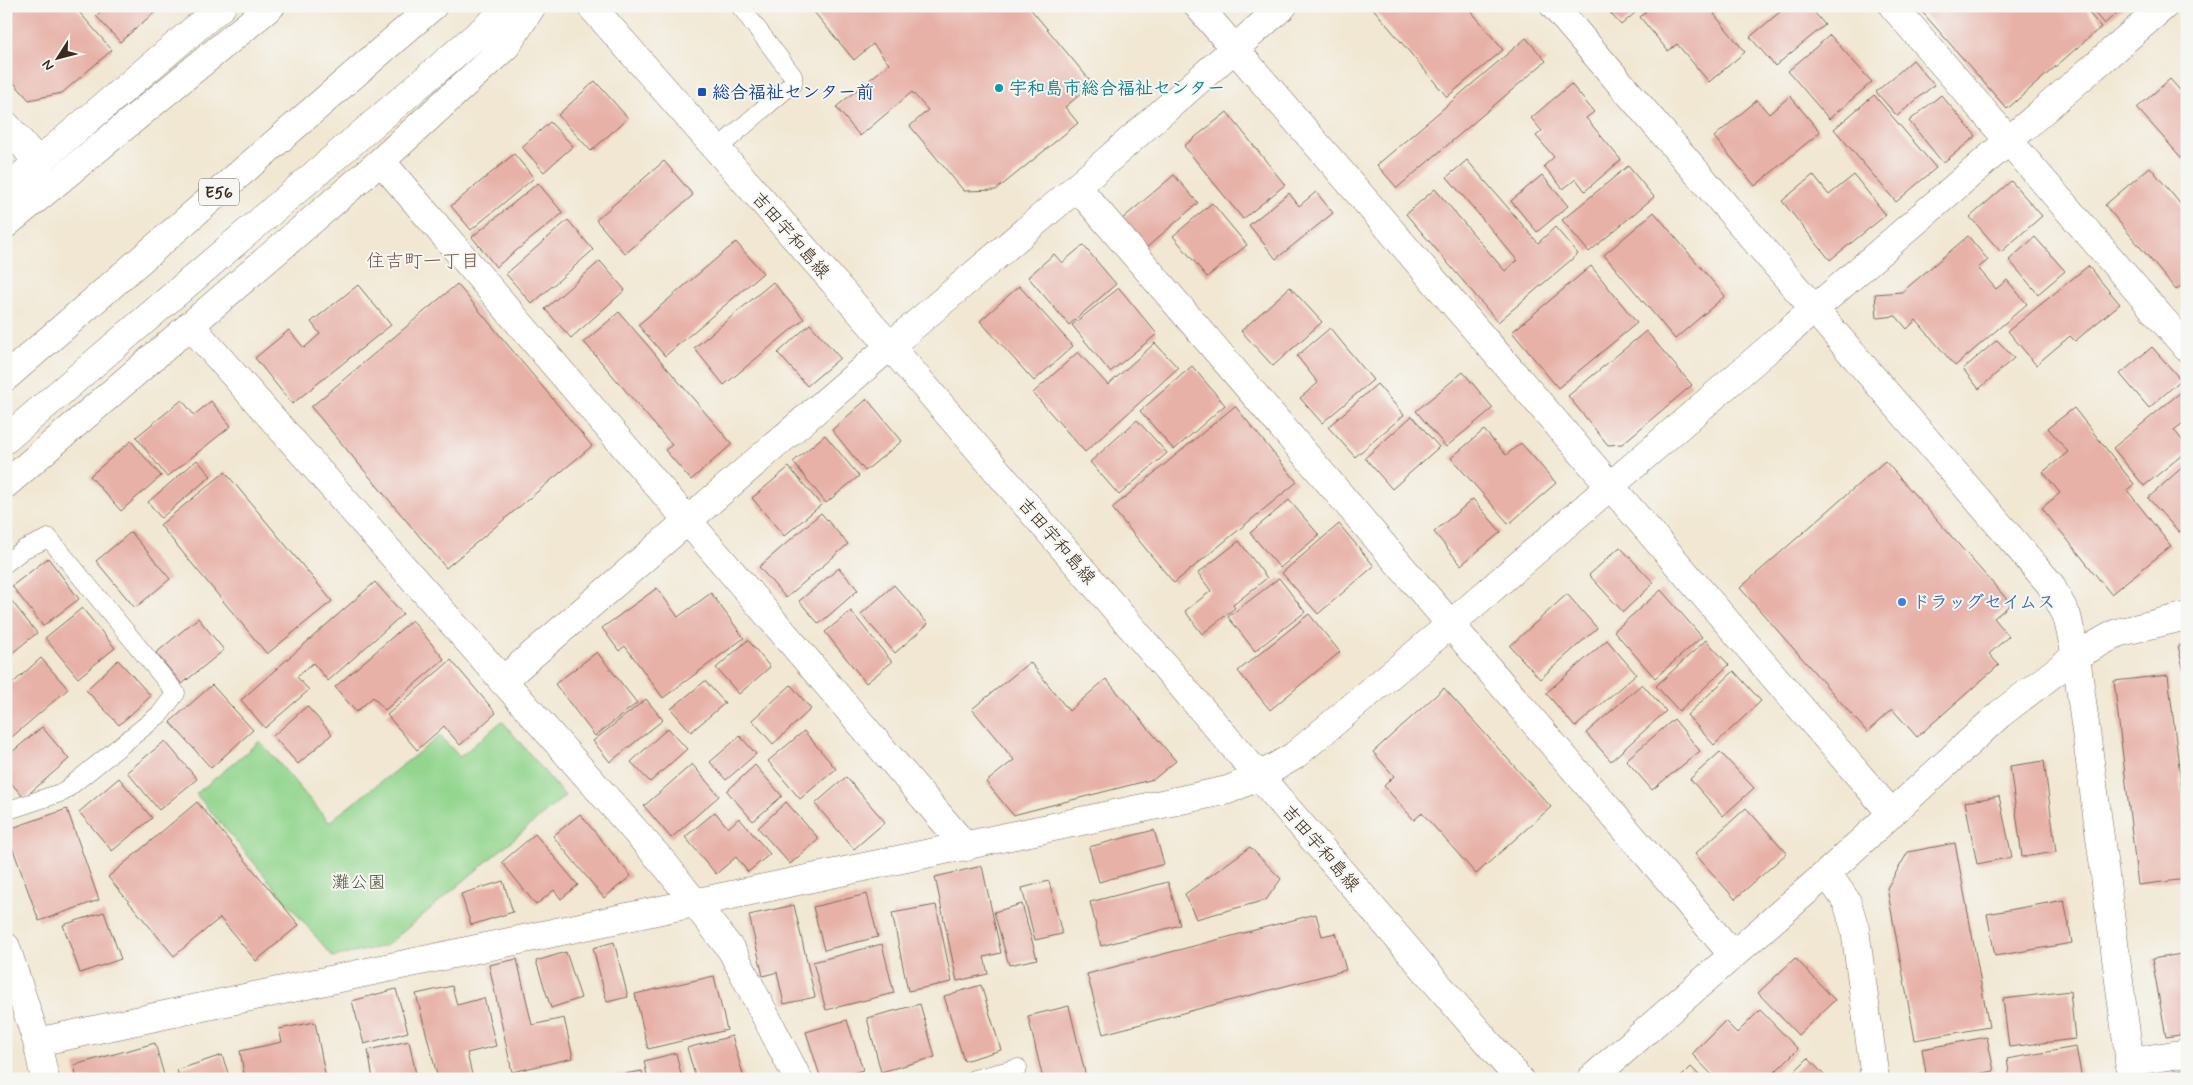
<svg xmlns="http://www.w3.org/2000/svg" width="2193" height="1085" viewBox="0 0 2193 1085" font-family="Mynerve,'Klee One',sans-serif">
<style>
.green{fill:#92d58d;stroke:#668056}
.building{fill:#e7b1a7}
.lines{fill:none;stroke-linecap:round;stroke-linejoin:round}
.service-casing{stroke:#7b6c5d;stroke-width:19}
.minor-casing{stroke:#7b6c5d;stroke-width:29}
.tertiary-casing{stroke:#7b6c5d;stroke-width:29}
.secondary-casing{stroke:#7b6c5d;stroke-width:29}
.motorway-casing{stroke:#7b6c5d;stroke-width:29}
.service{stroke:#fff;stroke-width:18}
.minor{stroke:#fff;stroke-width:28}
.tertiary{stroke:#fff;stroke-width:28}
.secondary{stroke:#fff;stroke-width:28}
.motorway{stroke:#fff;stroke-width:28}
.culture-dot{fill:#0f9aa8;stroke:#f6f6f2;stroke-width:2}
.transit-dot{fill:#1a4fb4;stroke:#f6f6f2;stroke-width:2}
.shop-dot{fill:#3f7fe0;stroke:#f6f6f2;stroke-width:2}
.labels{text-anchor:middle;stroke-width:4;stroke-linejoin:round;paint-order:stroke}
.shield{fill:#f6f6f2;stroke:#73675e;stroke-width:1}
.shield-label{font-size:16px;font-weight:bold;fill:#3b2a1e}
.culture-label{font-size:18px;font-weight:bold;fill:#0d838f;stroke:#f6f6f2;text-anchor:start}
.transit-label{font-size:18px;font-weight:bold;fill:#164399;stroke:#f6f6f2;text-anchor:start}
.street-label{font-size:18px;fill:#3b2a1e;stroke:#f6f6f2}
.shop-label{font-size:18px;font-weight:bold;fill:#366cbe;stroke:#f6f6f2;text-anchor:start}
.park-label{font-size:18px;fill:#51553a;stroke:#f6f6f2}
.neighbourhood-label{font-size:19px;fill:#77594e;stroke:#f6f6f2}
</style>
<rect width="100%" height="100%" fill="#f6f6f2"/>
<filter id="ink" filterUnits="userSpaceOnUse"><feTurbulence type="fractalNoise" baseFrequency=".02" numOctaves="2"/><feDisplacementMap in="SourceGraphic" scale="10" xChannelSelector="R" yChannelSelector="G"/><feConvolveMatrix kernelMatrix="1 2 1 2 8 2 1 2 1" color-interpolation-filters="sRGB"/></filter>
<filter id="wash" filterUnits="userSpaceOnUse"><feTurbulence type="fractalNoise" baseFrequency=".0096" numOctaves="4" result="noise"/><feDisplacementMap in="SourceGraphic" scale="20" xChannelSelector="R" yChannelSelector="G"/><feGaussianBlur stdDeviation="1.12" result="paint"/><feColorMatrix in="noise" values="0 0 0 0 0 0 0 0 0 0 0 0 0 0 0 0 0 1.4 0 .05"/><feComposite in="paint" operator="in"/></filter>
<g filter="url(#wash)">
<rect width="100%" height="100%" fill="#f1e7d2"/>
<path class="green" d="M502,721l63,75 -179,150 -53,11 -137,-163 64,-53 69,81 111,-86 20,21z"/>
<g id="blocks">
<path class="building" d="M6,6h68l38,44 -50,43 -33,7 -23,-26z
M107,6h55l-42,36 -24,-26z
M809,6h219l65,78 -28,23 13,16 -56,46 -26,21 -32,1 -54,-65 18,-16 -16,-18 -52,44 -24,-29 53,-43 -16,-20 -19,16z
M1371,6h96l36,44 -56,47z
M1604,6h39l-22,19z
M1652,6h63l3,4 -4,4 31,38 -36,30 -32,-38 -9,7 -28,-34z
M1787,6h22l16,19 -50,41 -25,-29z
M1917,6h166l18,21 -94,82z
M2089,6h36l-21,18z
M1830,35l42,47 -43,37 -41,-48z
M1526,38l20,23 -149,127 -20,-23z
M1913,60l21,25 -37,31 -21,-24z
M2170,79l17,19v66l-50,-56z
M595,81l33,37 -37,33 -33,-36z
M1571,84l23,28 -8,6 35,42 -36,31 -9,-12 -13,10 -19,-23 10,-9 -18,-21 6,-5 -11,-13z
M1874,95l62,73 -40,34 -62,-73z
M1941,95l35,41 -33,27 -34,-42z
M1790,96l30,36 -65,54 -41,-49 43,-37 12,14z
M1227,112l58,73 -42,34 -59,-73z
M550,122l23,24 -29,26 -22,-25z
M514,154l20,24 -63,52 -20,-24z
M1467,160l71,83 17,-16 23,27 -80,68 -92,-108 29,-25 70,82 12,-11 -70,-83z
M664,161l29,34 -68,59 -29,-34z
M1628,166l26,31 -65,55 -27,-32z
M2150,167l37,45v69l-11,9 -71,-85z
M1174,175l24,28 -52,45 -24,-29z
M1542,175l26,31 -31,26 -26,-31z
M1813,175l16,20 25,-20 32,40 -56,45 -48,-59z
M2011,181l31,35 -41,36 -31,-35z
M538,183l25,30 -67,54 -24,-30z
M1316,192l17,21 -57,46 -27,-34 40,-32 10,13z
M1212,203l35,42 -40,32 -34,-41z
M1654,212l71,84 -50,43 -71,-84z
M568,220l25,30 -61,54 -26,-30z
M1968,236l20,24 -10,8 18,21 11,-9 20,24 -72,62 -39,-46 -9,9 -11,-13 -19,2 -2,-24 27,-2z
M2035,237l30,34 -27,23 -29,-34z
M736,242l27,31 -98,83 -27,-31z
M1083,245l33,39 -47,41 -41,-48 26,-23 8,9z
M600,261l25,29 -54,48 -26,-29z
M1591,266l46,57 -79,65 -46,-56z
M2088,266l32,38 -45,37 -5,-5 -34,29 -28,-34z
M773,282l31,37 -80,66 -30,-37z
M457,284l135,162 -146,122 -135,-161z
M358,285l33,40 -99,79 -37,-46 34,-28 15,18 16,-14 -9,-12z
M1019,286l54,60 -39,35 -54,-60z
M1290,287l32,35 -49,44 -32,-35z
M1119,288l38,46 -47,38 -38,-47z
M619,312l113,132 -41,36 -26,-30 7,-5 -88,-103z
M810,324l30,34 -33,28 -29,-33z
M1330,328l43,52 -51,43 -22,-25 18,-15 -21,-27z
M1646,331l46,54 -70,59 -14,1 -40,-49z
M1997,340l17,18 -35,31 -16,-20z
M1155,343l23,25 -93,84 -52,-59 45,-41 30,33z
M2152,347l29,33 -32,28 -29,-34z
M1192,366l33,39 -51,45 -34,-39z
M1463,372l30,36 -47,39 -30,-36z
M1377,384l27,31 -49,42 -27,-30z
M2187,387v33l-13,10 13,16v5l-43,35 -31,-38z
M867,399l35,42 -37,30 -33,-41z
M182,400l12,15 17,-14 20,25 -64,51 -31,-40z
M1235,406l62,76 -123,101 -62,-75z
M2074,408l60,76 -7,6 44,56 -60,48 -69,-86 18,-15 -17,-21 25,-20 -20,-24z
M1412,416l27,31 -47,42 -27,-31z
M1137,420l30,33 -48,42 -29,-33z
M1484,430l22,25 15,-12 35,40 -47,41 -58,-66z
M825,435l34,41 -33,27 -33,-41z
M131,441l30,35 -40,35 -31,-35z
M197,460l14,16 -50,42 -13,-16z
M1885,461l126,143 -17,14 15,18 -20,18 10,11 -82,72 -25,-28 -25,23 -127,-144z
M2187,463v63l-8,6 -31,-34z
M789,467l32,38 -37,31 -32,-38z
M225,472l107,129 -65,53 -107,-129z
M1473,499l28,33 -40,33 -27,-33z
M1289,500l30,35 -39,33 -30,-35z
M821,513l27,31 -62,54 -27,-31z
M1339,524l35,42 -56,48 -36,-41z
M131,532l39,47 -35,29 -39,-47z
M1239,541l28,37 -34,27 2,3 -33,26 -17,-23 26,-20 -13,-18z
M1620,547l34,36 -31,29 -34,-37z
M48,558l31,41 -36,27 -31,-40z
M839,568l19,22 -39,34 -20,-23z
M1279,578l26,34 -50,39 -27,-34z
M375,582l28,32 -75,67 -15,-18 -16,14 12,13 -44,38 -24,-28z
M894,585l34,39 -33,29 -34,-39z
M657,588l21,29 33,-24 33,45 -81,60 -38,-52 -6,5 -17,-23z
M1661,590l41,47 -47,41 -41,-47z
M6,594l31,39 -31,25z
M1567,594l30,34 -57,51 -30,-33z
M82,608l33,40 -37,30 -33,-40z
M851,611l41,51 -26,21 -41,-51z
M1309,614l31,38 -70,58 -32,-39z
M198,618l26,32 -42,34 -26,-31z
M412,620l32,39 -59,51 -12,-13 -17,15 -21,-25z
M748,640l22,27 -31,27 -23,-26z
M1607,640l29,34 -61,53 -29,-34z
M1706,640l23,25 -50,46 -23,-25z
M2187,645v35h-1l-8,-34z
M597,652l40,51 -42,33 -40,-52z
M41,658l27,31 -62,53v-67l7,8z
M118,660l33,36 -32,29 -33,-35z
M451,660l45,53 -36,32 -16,-19 -27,24 -30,-35z
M1030,662l39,49 37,-32 70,82 -22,18 -141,36 -27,-33 28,-22 -42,-51z
M1734,671l27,30 -47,44 -27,-30z
M2168,675l19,158v46l-49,6 -24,-204z
M705,681l20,22 -34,29 -20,-23z
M1642,684l24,27 -55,50 -25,-28z
M212,685l41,45 -42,38 -41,-46z
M791,685l20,24 -38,35 -21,-24z
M1444,688l107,119 -75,67 -54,-61 -8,7 -30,-34 10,-10 -21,-24z
M646,699l17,21 -53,42 -17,-21z
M307,706l25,28 -34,30 -25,-28z
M1674,719l26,32 -48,39 -26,-30z
M42,727l27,32 -45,39 -18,-21v-20z
M668,728l19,21 -37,33 -19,-20z
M804,731l32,38 -36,30 -32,-38z
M740,736l16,18 -30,26 -16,-18z
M165,741l32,38 -38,31 -32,-38z
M1720,752l34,36 -31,28 -33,-37z
M2044,761l12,91 -34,5 -12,-91z
M692,764l27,32 -48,42 -27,-32z
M755,765l27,31 -29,25 -26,-30z
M846,777l39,45 -31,27 -39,-45z
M119,778l33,40 -40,33 -33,-39z
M1999,796l13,61 -35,7 -12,-62z
M197,802l102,123 -43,36 -36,-43 -46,38 -66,-79z
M786,802l33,37 -29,25 -32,-36z
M1746,808l41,45 -52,46 -40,-45z
M67,809l32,91 -60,21 -33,-91z
M715,812l13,16 11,-10 31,36 -22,18 -12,-15 -20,17 -31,-37z
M580,814l51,62 -27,22 -51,-62z
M1154,830l10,34 -65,18 -10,-35z
M535,834l43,51 -17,14 -7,-9 -18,15 -34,-43z
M1955,843l34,184 -74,13 -28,-152 21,-36z
M1250,847l31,32 -15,21 -70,19 -11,-25z
M982,866l19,87 -17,4 4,17 -31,7 -22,-104z
M503,881l10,31 -42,13 -10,-31z
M1049,881l13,53 -27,6 -13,-52z
M1168,882l12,43 -79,21 -11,-44z
M867,894l11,43 -54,13 -11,-43z
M2064,900l8,43 -77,13 -8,-42z
M1022,904l15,55 -28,6 -15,-53z
M794,905l21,92 -31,7 -7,-32 -14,4 -14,-61z
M936,905l16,77 -44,9 -16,-78z
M104,912l17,47 -41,14 -17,-48z
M1316,914l6,22 14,-3 10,37 -243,64 -16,-60z
M614,942l14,55 -21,5 -14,-54z
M882,944l12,49 -68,17 -13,-48z
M566,952l15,46 -30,10 -15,-47z
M2187,953v81l-21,3 -14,-78z
M1795,958l40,42 -37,35 -40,-42z
M517,959l15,66 32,-7 9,40 -61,14 -23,-107z
M714,976l13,54 -79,19 -13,-55z
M981,985l20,65 -37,11 -20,-65z
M452,986l5,19 27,-7 12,48 -29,7 6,26h-35l-22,-85z
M396,989l12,43 -44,12 -12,-43z
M2070,991l5,48 -66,8 -6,-48z
M920,1004l15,53 -54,15 -14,-54z
M1069,1006l17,71 -43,2 -15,-63z
M1760,1010l38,39 -30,30h-52l-24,-25 33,-33 12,12z
M847,1020l16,50 -31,9h-11l-15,-47z
M315,1022l11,57h-81l-5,-28 42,-9 -3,-13z
M732,1036l12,42 -48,1 -9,-31z
M1987,1037l7,34 -43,8h-24l-5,-30z
M409,1041l8,38h-44l-5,-29z
M155,1043l10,36h-88l-3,-14z
M2076,1047l6,32h-72l-3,-20z
M676,1053l6,26h-34l-4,-18z
M222,1055l8,24h-50l-3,-9z
M1808,1058l20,21h-41z
M1691,1067l12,12h-24z
M2187,1070v9h-17l-1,-6z
M642,1071l1,8h-42v-1z"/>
</g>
</g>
<g filter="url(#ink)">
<use href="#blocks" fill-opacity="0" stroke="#7b6c5d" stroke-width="1"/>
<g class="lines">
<defs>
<path id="service" d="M716,150l77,-67v-7l-53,-70
M6,563l18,-14 25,-11 127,155 -16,21 -97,78 -57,19
M974,1079l44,-11"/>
<path id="minor" d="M1893,6l294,342
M6,125l33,38
M381,161l585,686
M1077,187l656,768
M6,189l216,-183
M190,325l477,542 65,84 66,128
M6,484l375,-323 125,-115 26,-40
M2076,656l41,-23 70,-17
M502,681l388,-335
M6,947l31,95 8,37
M37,1042l1191,-252 32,-14 34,-20 157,-132 713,-618
M2129,1062l58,-9"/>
<path id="tertiary" d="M1198,6l694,808
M1554,6l496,578 17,32 9,40 -76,58 -173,159 -236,206
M890,346l187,-159 206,-181
M2076,656l56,423
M1827,873l20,29 8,27 20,150"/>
<path id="secondary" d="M591,6l299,340 629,733"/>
<path id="motorway" d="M6,224l265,-218
M6,377l427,-371
M6,439l505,-433"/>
</defs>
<use href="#service" class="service-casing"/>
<use href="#minor" class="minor-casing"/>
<use href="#tertiary" class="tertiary-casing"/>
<use href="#secondary" class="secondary-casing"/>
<use href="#motorway" class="motorway-casing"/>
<use href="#service" class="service"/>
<use href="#minor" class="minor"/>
<use href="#tertiary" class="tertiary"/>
<use href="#secondary" class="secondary"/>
<use href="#motorway" class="motorway"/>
</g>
</g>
<circle class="culture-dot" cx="999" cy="88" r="5"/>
<rect class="transit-dot" x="697" y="87" width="10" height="10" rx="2.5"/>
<circle class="shop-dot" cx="1902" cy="602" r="5"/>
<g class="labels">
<rect class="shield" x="199" y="178.5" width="40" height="27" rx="4"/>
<g class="shield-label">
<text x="219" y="198">E56</text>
</g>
<g class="culture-label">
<text x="1009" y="94">宇和島市総合福祉センター</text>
</g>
<g class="transit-label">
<text x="712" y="98">総合福祉センター前</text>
</g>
<g class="street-label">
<text transform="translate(791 235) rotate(49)" y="6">吉田宇和島線</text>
<text transform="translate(1057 541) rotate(49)" y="6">吉田宇和島線</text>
<text transform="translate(1321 848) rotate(49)" y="6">吉田宇和島線</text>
</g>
<g class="shop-label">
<text x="1912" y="608">ドラッグセイムス</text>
</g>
<g class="park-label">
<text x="359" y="888">灘公園</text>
</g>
<g class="neighbourhood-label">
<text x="423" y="267">住吉町一丁目</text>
</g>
</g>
<rect width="2193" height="1085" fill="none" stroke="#f6f6f2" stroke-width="25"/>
<g transform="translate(58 58) rotate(234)" stroke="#f6f6f2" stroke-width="4" paint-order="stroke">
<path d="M0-4L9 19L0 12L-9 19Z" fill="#3b2a1e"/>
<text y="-8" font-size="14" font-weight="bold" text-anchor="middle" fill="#3b2a1e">N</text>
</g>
</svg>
